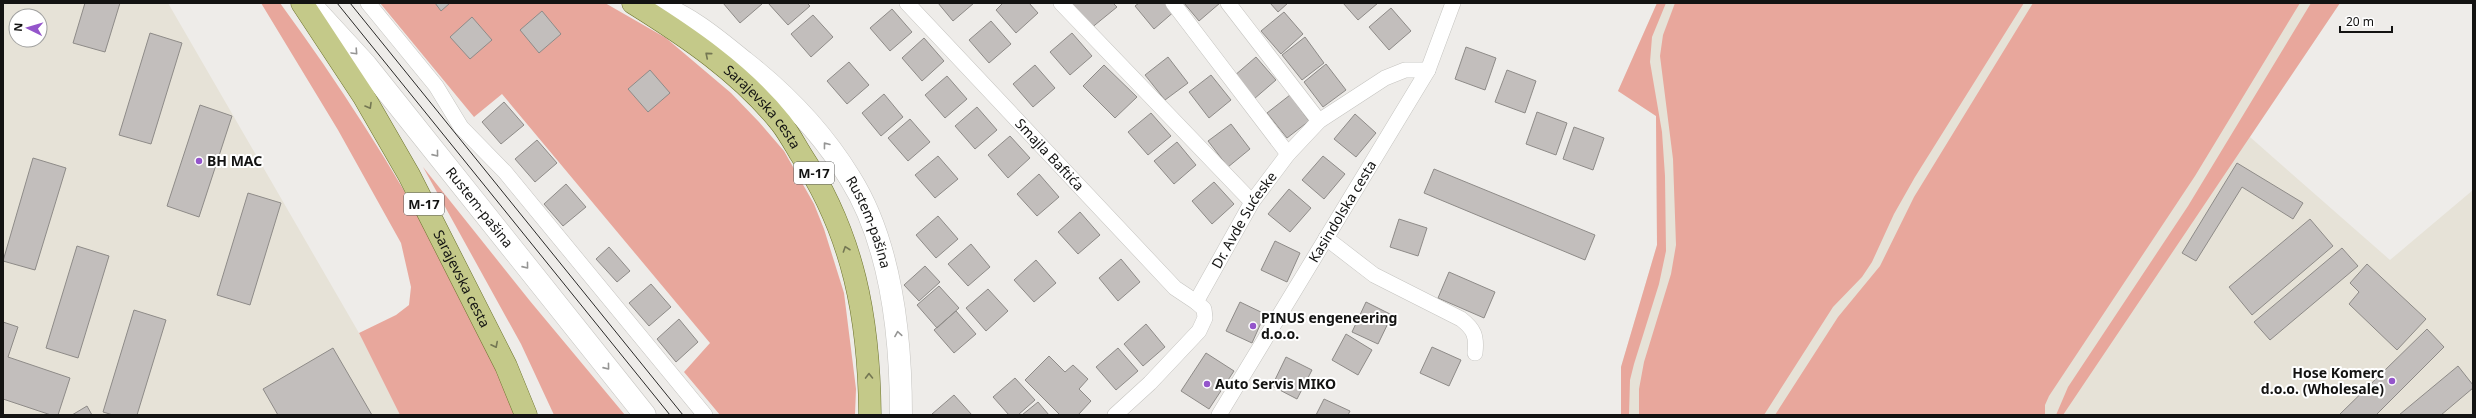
<svg xmlns="http://www.w3.org/2000/svg" width="2476" height="418" viewBox="0 0 2476 418" font-family="'Noto Sans',sans-serif">
<style>
.built{fill:#e6e2d7;fill-rule:evenodd}
.green{fill:#e8a79c}
.building{fill:#c2bebc;stroke:#8e8b88}
.lines{fill:none;stroke-linecap:round;stroke-linejoin:round}
.street-casing{stroke:#c5c4c0;stroke-width:16}
.secondary-casing{stroke:#c5c4c0;stroke-width:23}
.primary-casing{stroke:#6c722d;stroke-width:23}
.street{stroke:#fff;stroke-width:15}
.secondary{stroke:#fff;stroke-width:22}
.primary{stroke:#c4c989;stroke-width:22}
.tram{stroke:#2a2928;stroke-width:1}
.oneway{stroke:#959594}
.oneway2{stroke:#747753}
.poi-dot{fill:#9455cb;stroke:#fff;stroke-width:1.5}
.labels{text-anchor:middle;stroke-width:4;stroke-linejoin:round;paint-order:stroke}
.shield{fill:#fff;stroke:#5a5a59;stroke-width:1}
.shield-label{font-size:13px;font-weight:bold;fill:#131312}
.street-label{font-size:14px;fill:#131312;stroke:#fff}
.poi-label{font-size:14px;font-weight:bold;fill:#131312;stroke:#fff;text-anchor:start}
</style>
<rect width="100%" height="100%" fill="#eeece9"/>
<path class="built" d="M3,3h165l191,330 41,82h-397zM16,16h24v24h-24z
M1657,3h683l-90,134 140,123 83,-70v225h-852v-48l36,-122 -1,-129 -38,-25z"/>
<path class="green" d="M261,3h19c93,127 177,266 235,412h-115l-41,-82 37,-18 13,-10 2,-18 -10,-44 -63,-113z
M380,3h225l61,35 65,55 28,29 25,29 30,53 10,25 20,64 12,96 -1,26h-135l-36,-43 26,-29 -208,-249 -28,23z
M1657,3h9l-14,34 -2,25 12,70 3,44 1,75 -7,33 -25,80 -4,16 -1,35h-8v-48l36,-122 -1,-129 -38,-25z
M1675,3h349l-109,174 -21,37 -22,48 -10,15 -29,30 -69,108h-125v-26l5,-27 27,-88 5,-29 -3,-86 -13,-103 3,-21z
M2033,3h267l-105,173 -146,220 -4,9v10h-270l63,-98 42,-51 34,-69z
M2311,3h29l-277,412h-7l12,-28 120,-181z
M423,167l107,134 95,114h-71l-33,-71z"/>
<path class="building" d="M85,3h35l-15,49 -32,-9z
M435,3h15l-9,8z
M723,3h39v1l-22,19z
M768,3h39l3,3 -22,19z
M938,3h36l-21,18z
M1003,3h26l9,10 -22,20 -20,-23z
M1072,3h41l4,4 -27,22 -21,-24z
M1139,3h31l6,7 -22,19 -19,-23z
M1184,3h36l-21,18z
M1270,3h18l-10,9z
M1343,3h35l-20,17z
M1391,8l20,23 -22,19 -20,-23z
M892,9l20,23 -22,19 -20,-23z
M542,11l19,23 -22,19 -19,-23z
M1284,12l19,22 -22,20 -20,-23z
M813,15l20,22 -22,20 -20,-23z
M472,17l20,23 -22,19 -20,-22z
M991,21l20,23 -22,19 -20,-23z
M150,33l32,10 -31,101 -32,-9z
M1072,33l20,23 -22,19 -20,-23z
M1305,37l19,26 -22,17 -20,-25z
M924,38l20,23 -22,20 -20,-23z
M1466,47l30,11 -11,32 -30,-11z
M1168,57l20,26 -23,17 -20,-25z
M1256,57l20,23 -22,19 -20,-23z
M849,62l20,23 -22,19 -20,-23z
M1326,64l20,26 -23,17 -19,-25z
M1035,65l20,23 -22,19 -20,-23z
M1104,65l33,32 -22,21 -32,-32z
M650,70l20,23 -22,19 -20,-23z
M1507,70l29,11 -11,32 -30,-11z
M1211,75l20,25 -22,18 -20,-26z
M947,76l20,23 -22,19 -20,-23z
M884,94l19,23 -22,19 -19,-23z
M1290,95l19,26 -22,17 -20,-25z
M504,102l20,23 -23,19 -19,-22z
M200,105l32,11 -33,101 -32,-11z
M977,107l20,23 -22,19 -20,-23z
M1537,112l30,11 -11,32 -30,-11z
M1151,113l20,23 -23,19 -20,-23z
M1355,114l21,19 -20,24 -22,-18z
M910,119l20,23 -22,19 -20,-23z
M1231,124l19,25 -22,18 -20,-26z
M1574,127l30,11 -11,32 -30,-11z
M1010,136l20,22 -22,20 -20,-23z
M537,140l20,23 -22,19 -20,-23z
M1177,142l19,23 -22,19 -20,-23z
M938,156l20,23 -23,19 -20,-23z
M1323,156l22,18 -21,25 -22,-19z
M33,158l33,10 -31,102 -32,-9z
M2237,163l66,40 -10,16 -51,-32 -46,74 -14,-8z
M1434,169l161,66 -10,25 -161,-67z
M1039,174l20,23 -22,19 -20,-22z
M1214,182l20,22 -22,20 -20,-23z
M566,184l20,23 -23,19 -19,-22z
M1289,189l22,19 -21,24 -22,-18z
M248,193l33,10 -31,102 -33,-10z
M1080,212l20,23 -22,19 -20,-22z
M938,216l20,23 -22,19 -20,-23z
M1399,219l28,9 -9,28 -28,-9z
M2310,219l23,27 -81,69 -23,-28z
M1275,241l25,12 -13,29 -26,-12z
M971,244l19,23 -22,19 -20,-22z
M77,246l32,10 -31,102 -32,-10z
M609,247l21,24 -13,11 -21,-23z
M2342,248l16,18 -88,74 -16,-18z
M1121,259l19,23 -22,19 -19,-23z
M1036,260l20,23 -22,19 -20,-22z
M2367,264l59,55 -29,31 -48,-46 10,-12 -9,-9z
M925,266l15,16 -21,19 -15,-16z
M1449,272l46,20 -11,26 -46,-20z
M651,284l20,23 -22,19 -20,-23z
M939,286l20,22 -22,20 -20,-23z
M988,289l20,22 -22,20 -20,-23z
M1240,302l25,12 -13,29 -26,-12z
M1366,302l26,13 -14,29 -26,-12z
M134,310l32,10 -29,95h-24l-10,-3z
M956,311l20,23 -22,19 -20,-23z
M679,319l19,23 -22,20 -19,-23z
M3,322l15,5 -10,30 62,21 -12,37h-7l-48,-16z
M1146,324l19,23 -22,19 -19,-22z
M2427,329l17,18 -68,68h-37z
M1346,334l26,16 -14,25 -26,-15z
M1432,347l29,13 -12,26 -29,-13z
M333,348l39,67h-94l-15,-26z
M1118,348l20,23 -22,19 -20,-23z
M1206,353l28,18 -25,38 -28,-18z
M1049,356l16,16 8,-7 15,14 -9,10 12,12 -13,14h-18l-35,-35z
M1286,357l26,13 -15,29 -25,-13z
M2458,366l15,19v3l-32,27h-42z
M1015,378l20,22 -17,15h-9l-16,-18z
M954,395l18,20h-39l-1,-1z
M1324,399l26,12 -2,4h-32z
M1038,402l11,13h-27z
M87,406l5,9h-20z"/>
<g class="lines">
<defs>
<g id="street">
<path d="M368,3l68,83 25,41 44,45 200,243"/>
<path id="s1" d="M907,3l268,285 21,14"/>
<path d="M1061,3l191,199"/>
<path d="M1173,3l115,151"/>
<path d="M1228,3l91,118"/>
<path d="M1326,238l48,37 87,44c13,10 16,17 14,34"/>
<path id="s2" d="M1115,415l35,-32 49,-52 6,-13 -1,-9 -8,-7 56,-100 36,-48 31,-33 66,-43 20,-8h23"/>
<path id="s3" d="M1219,415l209,-345 25,-67"/>
</g>
<g id="secondary">
<path id="s4" d="M650,3c35,10 66,36 94,59 41,32 79,72 106,116 42,67 51,160 51,237"/>
<path id="s5" d="M310,4l56,61 279,350"/>
</g>
<g id="primary">
<path id="s6" d="M302,3l62,94 45,78 97,191 20,49"/>
<path id="s7" d="M633,3c53,33 108,70 148,120 7,9 13,20 19,30 54,82 69,165 70,262"/>
</g>
</defs>
<use href="#street" class="street-casing"/>
<use href="#secondary" class="secondary-casing"/>
<use href="#primary" class="primary-casing"/>
<use href="#street" class="street"/>
<use href="#secondary" class="secondary"/>
<use href="#primary" class="primary"/>
<path class="tram" d="M337,3l333,412
M350,3l333,412"/>
</g>
<defs><path id="oneway-chevron" d="M-2-3.5L2.5 0L-2 3.5" fill="none" stroke-width="1.6" stroke-linecap="round" stroke-linejoin="round"/></defs>
<g class="oneway">
<use href="#oneway-chevron" transform="translate(355 52) rotate(47)"/>
<use href="#oneway-chevron" transform="translate(826 145) rotate(-128)"/>
<use href="#oneway-chevron" transform="translate(436 154) rotate(51)"/>
<use href="#oneway-chevron" transform="translate(526 266) rotate(51)"/>
<use href="#oneway-chevron" transform="translate(898 334) rotate(-99)"/>
<use href="#oneway-chevron" transform="translate(607 367) rotate(51)"/>
</g>
<g class="oneway2">
<use href="#oneway-chevron" transform="translate(708 55) rotate(-140)"/>
<use href="#oneway-chevron" transform="translate(369 106) rotate(60)"/>
<use href="#oneway-chevron" transform="translate(846 249) rotate(-109)"/>
<use href="#oneway-chevron" transform="translate(495 345) rotate(63)"/>
<use href="#oneway-chevron" transform="translate(869 376) rotate(-91)"/>
</g>
<g class="poi-dot">
<circle cx="199" cy="161" r="4"/>
<circle cx="1253" cy="326" r="4"/>
<circle cx="2392" cy="381" r="4"/>
<circle cx="1207" cy="384" r="4"/>
</g>
<g class="labels">
<g class="shield">
<rect x="794" y="162" width="40" height="22" rx="3"/>
<rect x="404" y="193" width="40" height="22" rx="3"/>
</g>
<g class="shield-label">
<text x="814" y="178">M-17</text>
<text x="424" y="209">M-17</text>
</g>
<g class="street-label">
<text dy="5" stroke="none"><textPath href="#s7" startOffset="167">Sarajevska cesta</textPath></text>
<text dy="5" stroke="none"><textPath href="#s1" startOffset="208">Smajla Baftića</textPath></text>
<text dy="5" stroke="none"><textPath href="#s5" startOffset="265">Rustem-pašina</textPath></text>
<text dy="5" stroke="none"><textPath href="#s3" startOffset="238">Kasindolska cesta</textPath></text>
<text dy="5" stroke="none"><textPath href="#s2" startOffset="248">Dr. Avde Sućeske</textPath></text>
<text dy="5" stroke="none"><textPath href="#s4" startOffset="318">Rustem-pašina</textPath></text>
<text dy="5" stroke="none"><textPath href="#s6" startOffset="319">Sarajevska cesta</textPath></text>
</g>
<g class="poi-label">
<text x="207" y="166">BH MAC</text>
<text x="1261" y="323">PINUS engeneering<tspan x="1261" dy="16">d.o.o.</tspan></text>
<text x="2384" y="378" text-anchor="end">Hose Komerc<tspan x="2384" dy="16">d.o.o. (Wholesale)</tspan></text>
<text x="1215" y="389">Auto Servis MIKO</text>
</g>
</g>
<rect width="2476" height="418" fill="none" stroke="#131312" stroke-width="8"/>
<g transform="translate(28 28) rotate(275)"><circle r="19" fill="#ffffff" stroke="#a1a1a0"/>
<path d="M0-3L7 15L0 10L-7 15Z" fill="#9455cb"/>
<text y="-6" font-size="11" font-weight="bold" text-anchor="middle" fill="#131312">N</text>
</g>
<path d="M2340 26v6h52v-6" fill="none" stroke="#131312" stroke-width="2"/>
<text x="2346" y="26" font-size="12" fill="#131312" stroke="#ffffff" stroke-width="3" paint-order="stroke">20 m</text>
</svg>
